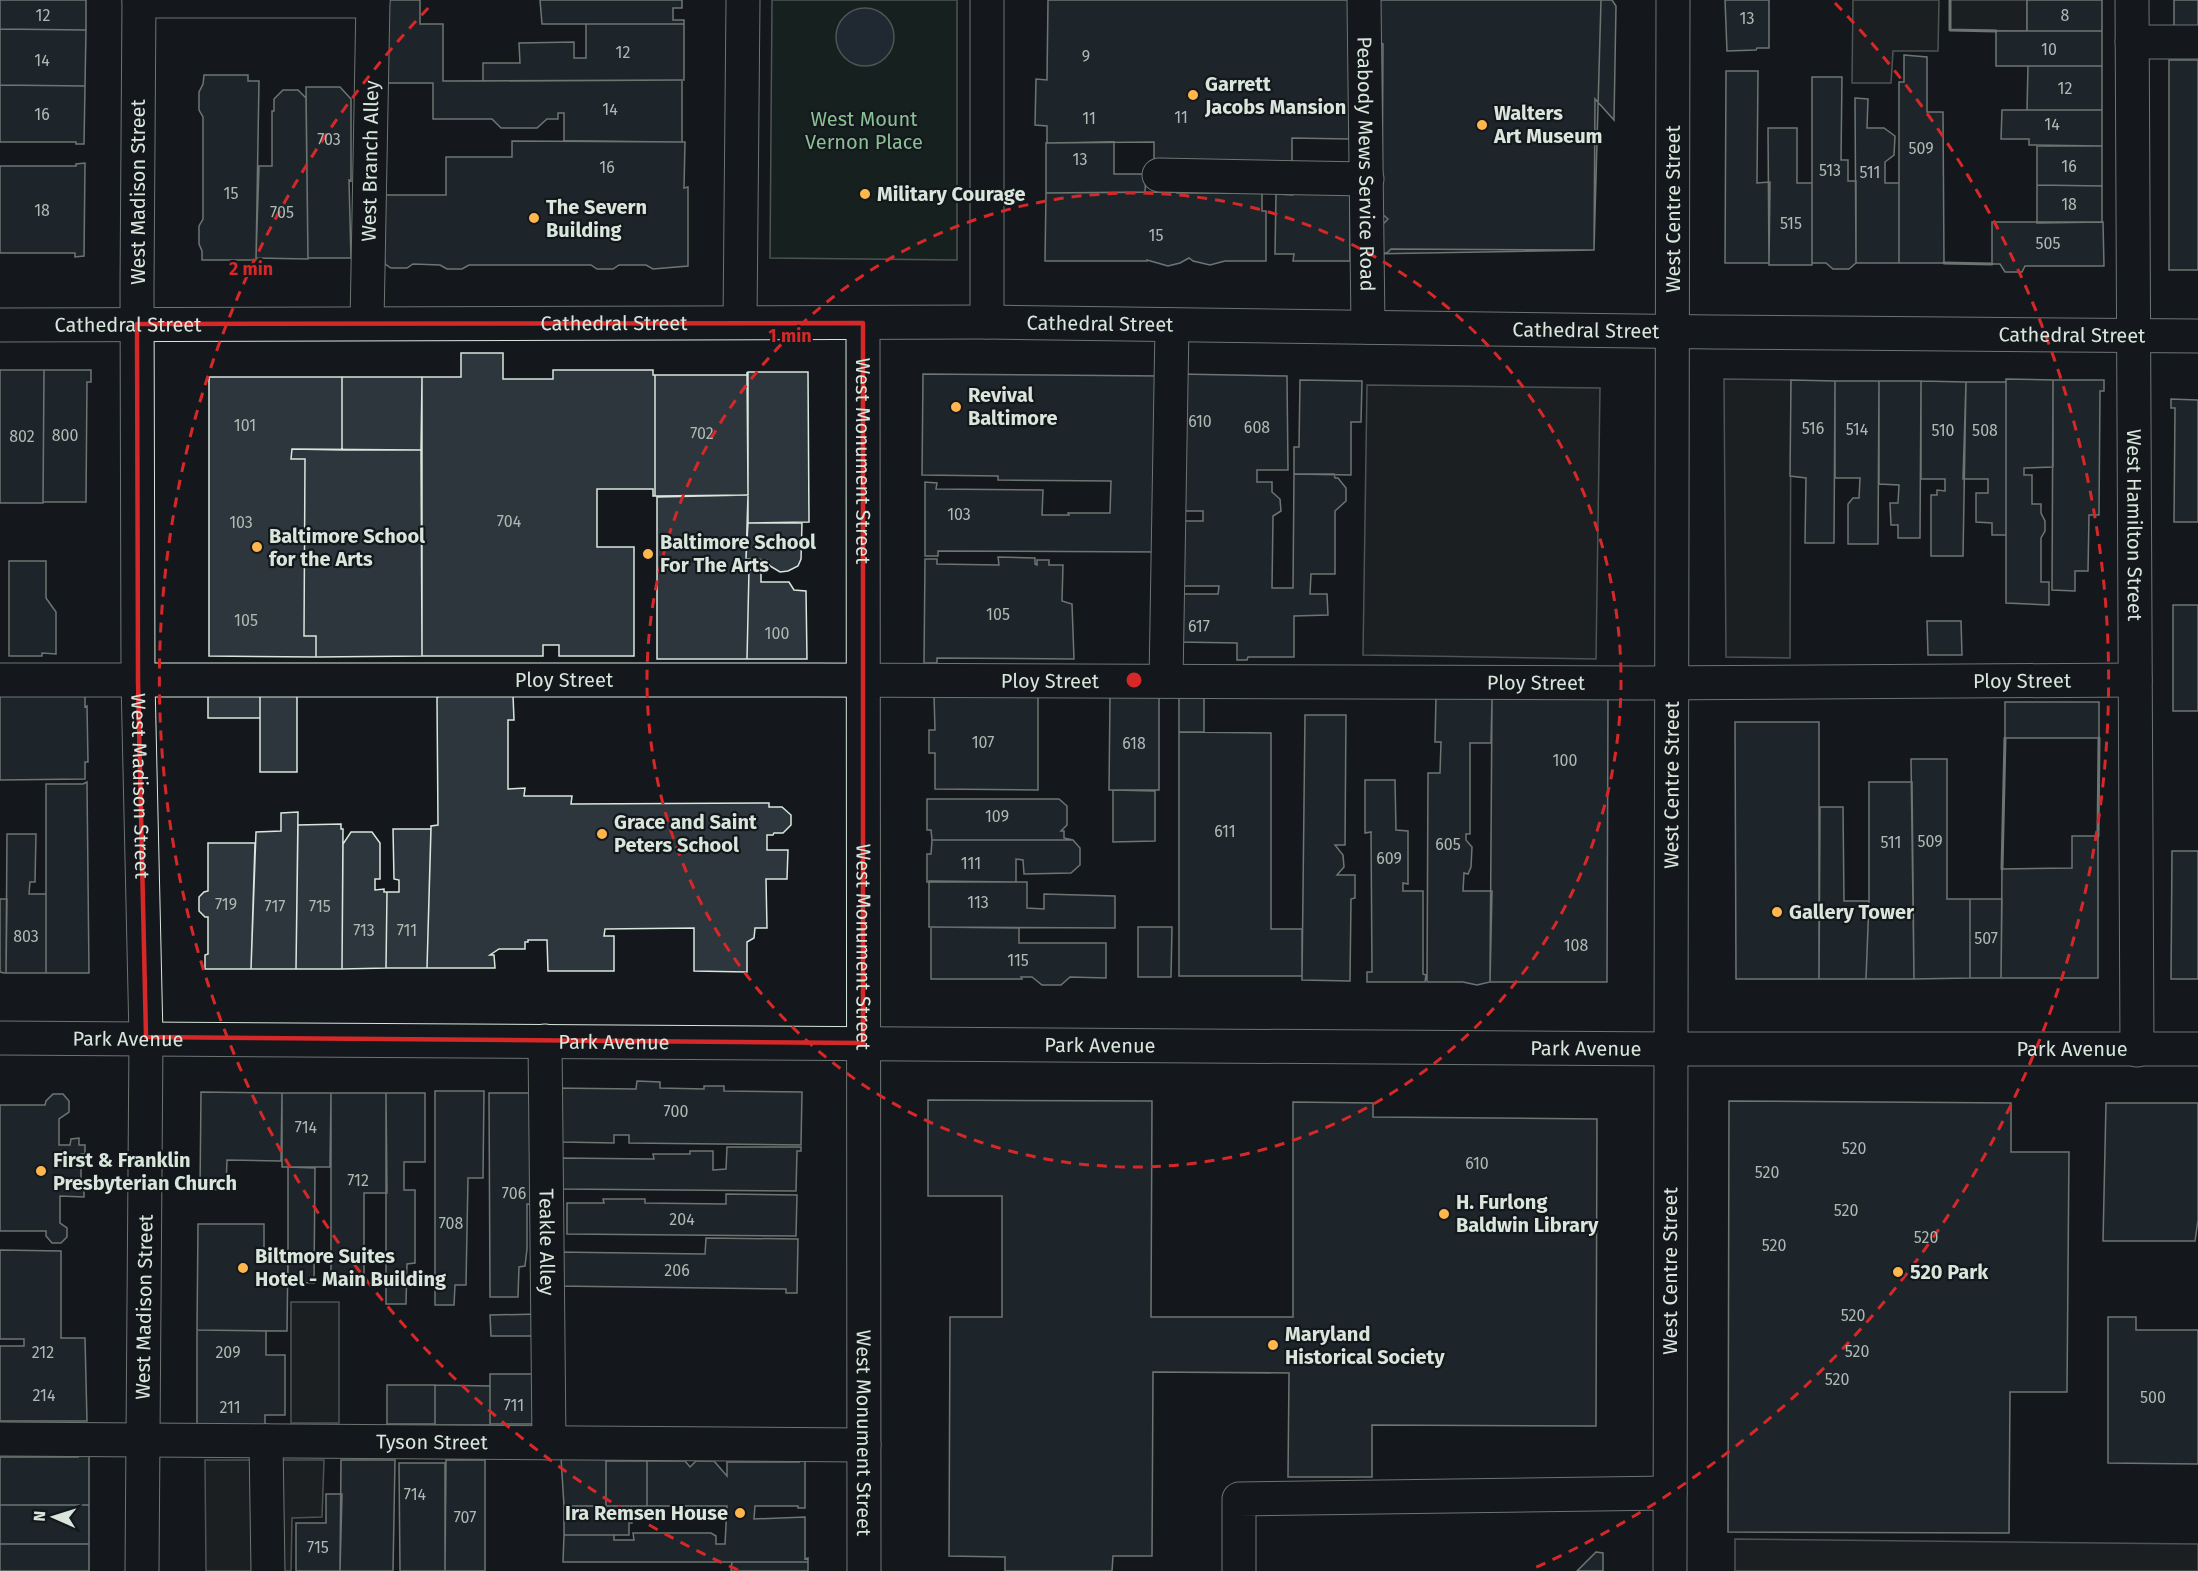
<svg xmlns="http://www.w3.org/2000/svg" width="2198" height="1571" viewBox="0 0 2198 1571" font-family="'Fira Sans',sans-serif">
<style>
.green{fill:#1a2d24;stroke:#939e99;stroke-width:1.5}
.parking{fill:#24282b;stroke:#939e99;stroke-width:1.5}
.water{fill:#2f3f4d;stroke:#939e99;stroke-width:1.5}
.building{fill:#2c363c;stroke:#d8e6dc;stroke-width:1.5}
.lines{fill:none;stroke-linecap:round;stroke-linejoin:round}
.minor-casing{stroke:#d8e6dc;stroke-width:35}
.major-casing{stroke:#d8e6dc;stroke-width:35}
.minor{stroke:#14181c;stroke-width:33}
.major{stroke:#14181c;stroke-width:33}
.wall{stroke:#d8e6dc;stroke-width:3}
.marked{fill:none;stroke:#d62828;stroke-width:4.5;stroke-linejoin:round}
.ring{fill:none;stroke:#d62828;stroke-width:3;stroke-dasharray:10 8}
.poi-dot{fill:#ffb74d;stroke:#14181c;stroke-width:2}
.labels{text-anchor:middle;stroke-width:4.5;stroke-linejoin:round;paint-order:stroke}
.number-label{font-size:16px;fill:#adbab4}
.poi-label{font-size:20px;font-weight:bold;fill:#d8e6dc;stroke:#14181c;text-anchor:start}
.park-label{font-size:20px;fill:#8ac095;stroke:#14181c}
.street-label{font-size:20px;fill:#d8e6dc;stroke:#14181c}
.centre{fill:#d62828;stroke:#14181c;stroke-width:3}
.ring-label{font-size:18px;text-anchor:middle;font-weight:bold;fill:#d62828;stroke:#14181c;stroke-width:4.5;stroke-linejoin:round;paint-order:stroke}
</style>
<rect width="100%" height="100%" fill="#14181c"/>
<path class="green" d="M772,0h185v260l-187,-2z"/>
<path class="parking" d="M1853,0h86l-1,51h-45l-2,32h-39z
M1950,0h77v31l-77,-1z
M1724,379l67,1 -1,278 -64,-1z
M1367,385l233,3 -4,271 -233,-4z
M291,1302h48v121h-48z
M205,1460h119l-2,57 -30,1 -1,53h-85z
M1735,1539l463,5v27h-463z"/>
<path class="water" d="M836 37a29 29 0 1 1 58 0a29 29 0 1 1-58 0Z"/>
<path class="building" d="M0,0h86v30l-86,-1z
M380,0h40v24h23v57l239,-1v62l-118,-1v-28h-6v6h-11l-10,9h-36l-9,-9h-59v-36h-53z
M540,0h142v8h-9v12h11v4h-142z
M1048,0h302l-1,139 -57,-1v26l-138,-2v-20l-107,1v-17l-12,-1 1,-46 11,1z
M1365,0h236l-7,250 -226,4z
M1378,0h234l4,6 -2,114 -19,-21 -1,151 -203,-1 -4,4h-5v-28l6,-6 -6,-5 1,-170 -5,-3z
M1725,0h44v48h-12l-1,2 -29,1z
M2027,0h75v31h-75z
M2174,0h24v28l-24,-1z
M586,24h98v56l-201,1v-18h37l-1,-20 55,-1v16h12z
M0,29l86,1 -1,56 -85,-1z
M1996,31h106v35h-106z
M1904,55l23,2v55h16l1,151h-45v-181h5z
M2169,60h29v210h-29z
M2028,66h74v44h-75z
M1726,71h32l-1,112 13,-1 -1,81h-44z
M204,75h44v6h11l-3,179h-54v-9l-3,-7v-18l4,-7v-102l-4,-7v-18l4,-8z
M1812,77h30l-1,83h7v21h8v82l-7,6h-16l-7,-6h-14z
M0,85l85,1 -1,58h-8v-2h-76z
M306,87h34l11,12v82l-2,-1 2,78h-43z
M283,90h15l8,8 2,161 -52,-1 3,-92h13v-55h2v-12z
M1855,98l13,1 -1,29h17l11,8 -1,19 -9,7v21h14v80h-43z
M2002,110h100v36l-73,-1v-6h-28z
M1768,128h29v55h15v82h-43z
M512,141l173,1 -1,46 4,-1v79l-35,3 -7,-4h-27l-6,4h-16l-6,-4h-122l-7,4h-15l-7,-4 -27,-1 -6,4h-16l-6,-4 -6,-69h67v-38h66z
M1114,142v32h32l-1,18 -99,1v-50z
M2037,146h65v40l-65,-1z
M85,163l-1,93 -9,1v-4h-75v-87h76v-2z
M2037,185l65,1v36l-65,1z
M1294,191h56v70h-57l1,-7h-19l1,-60 17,1z
M1177,192v1h85v18h4v50h-41l-15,4 -17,-4 -4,-3 -9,5 -12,3 -21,-6v1h-102l1,-68z
M1992,222h111l1,44h-79l-3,6h-17l-5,-8h-8z
M461,353h42v26h50v-9h100v5h2v121h-2v-7h-56v58h37v109h-75v-11h-16v11h-121v-279h39z
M0,370h44l-1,133h-43z
M44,370h47v12h-4l-1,120h-43z
M747,372l1,123 -93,1v-121h92z
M748,372h60l1,150 -61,1z
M923,374l239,2 -2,176 -222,-1v5h-13v-74l12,1 -1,6 107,1 -1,25h27l-1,-2h42l1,-32 -113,-1v-4l-76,-1z
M1180,374l107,2 1,94h-31v12h15v10l8,7 1,12 -8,5 -1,72h21l1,-114h40l1,4h3l8,10v13l-11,10v63h-24l-1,20h17l1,21 -34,1v41h-46l-1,3h-10v-17l-58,-1 4,-48h35l1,-8h-39l1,-65h22v-10h-23z
M209,377h133v73l-50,-1 -1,10h14l-1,177h12v21l-107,-1z
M342,377h80l-1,73h-79z
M2006,379l47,1v87l-29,1v7h8v29h9v9l4,8v10l-4,7v44h8v23l-43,-2z
M1300,380l62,1 -1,41h-10v53l-57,-1v-27h5z
M1791,380l44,1 -1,162h-29l1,-65 -16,-2z
M2053,380h51v11h-4l-1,124h-10l-1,56h-13v20l-23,-1z
M1835,381h44l-1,163h-30v-40l5,-6h6l1,-20h-25z
M1879,381h42l-1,157h-22v-13h-7l-1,-22h8l1,-18 -20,-1z
M1921,381l45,1 -3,174h-32v-61h6v-5l8,1v-12h-24z
M1966,382h40v153h-14v-12l-16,-1v-29h12v-14h-25z
M2171,399l27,1v122h-24l1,-114h-4z
M292,449l129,1 1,206 -106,1v-21h-12l1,-177h-14z
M748,495l-2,64v11h3l-2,89h-90v-162z
M748,523h54l-1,36 -3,7 -10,5 -8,1 -10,-6 -3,-6 -21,-1z
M998,557l37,1v6l2,1v-5h12v5h14l-1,36 10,3 2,55 -137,-1v5h-13l1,-104h12v5l62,1z
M9,561h37v37l10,14v42l-14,-1v3h-33z
M761,569v13h28l5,8 12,1 1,68h-60l2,-89z
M2173,605h25v106h-25z
M1927,621h34l1,34h-34z
M208,692l52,1v25h-52z
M297,692v80h-37v-79z
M85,693v14l2,-1 1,56h-3v17l-85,1v-86z
M513,695l1,25h-6v69l17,-1 -1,8h48l-1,8 198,-1v4h13l9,8v10l-8,8h-9l-1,2h-6v15h21l-1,29h-21l1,49h-12l-1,10 -7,4v30l-53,-1v-43l-89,1 -1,7h10v35h-66l-1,-31h-19v2h-3v7h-26l-9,6h4l1,13h-68l4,-142 7,-1 -1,-127 2,-2z
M934,695l104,1v94l-103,-1v-36h-6v-23h6z
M1110,696h49v94h-50z
M1593,696h15l-1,286h-117l2,-283h101z
M1436,697l56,2 -1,44h-21v91h-4v6l6,7 -1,20 -3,7 -4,-1 -1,18h29l-2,91 -13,3 -14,-3h-36l1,-209h12l1,-31h-6z
M1179,698h25v34h-25z
M2005,702h94v36h-94z
M1305,715h41l-1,130h-10l8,10 1,12 -7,8h18v23l-4,1 -1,82 -48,-1z
M1735,722h84v257h-83z
M1179,732l92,1v196h31v47h-123z
M1911,759h36v140h23v79l-56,1z
M1365,780h30l1,50 12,1v53l-5,-1v8h20v83l3,1 -1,7h-58v-10h5l-1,-140 -6,1z
M87,782l2,191h-43v-189h37z
M1869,782h43l2,197h-48l3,-78z
M1113,790l42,1v50l-42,1z
M927,799h132l8,7v19l-6,6h3v7l9,2h-141l-1,-10h-4z
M1820,807h23l1,94h25l-3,78h-47v-2z
M298,812l-2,157h-45l5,-137 25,-1v-18z
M341,824v5h2l-1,140h-46l2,-144z
M393,829h38l-4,139h-41l1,-76h12v-12l-5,-1z
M351,832h21l8,11v36h-5v11l9,-1v3h3l-1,76 -44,1 1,-125z
M7,834h29l-1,48h-5l-1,12h17v79h-40z
M2072,836h26v142h-97l1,-109 70,-1z
M932,840h141l7,8v17l-9,8 -47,1 -1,-14 -7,-1v23h-89v-28h4z
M208,843h47l-4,126h-46v-14l3,-1v-37h-3l-6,-6v-14l5,-5 4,-1z
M2172,851h26v128h-27z
M2172,851h26v128h-27z
M929,881l98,1v26l17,1v-15l71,2v32l-186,-1z
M0,899h7l-1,74h-2l-4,-1z
M1970,899h32l-1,79h-31z
M931,927l88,1v15h87v35l-36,-1 -9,8h-19l-10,-8h-11l1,2h-91z
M1138,927h34l-1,50h-33z
M637,1081l23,1v6l44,1v-3h20v5l78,1 -1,53 -172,-2v-8h-15v8l-52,-1 -8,-54 82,1z
M435,1091h49l-1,87h-15l-2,107h-11l-1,20h-19z
M201,1092l81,1 -1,68 -54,-1 -1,30 -26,-1z
M282,1093h49l-1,74h-48z
M331,1093h55l1,100h-23v87h-33z
M386,1093h39v69h-21v28h11v73l-8,1 -1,40h-20z
M489,1093h52l-2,112 -12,-1v45l-2,17 -6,1 -1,30h-28z
M53,1094h10l6,7v11l-10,7v26h11l1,-6 8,-1v7h6v9h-4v34h3v9l-24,-1v27l7,5v9l-6,6h-9l-6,-7v-5h-46v-126h45l1,-4z
M928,1100l224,1 -1,216h142v-215l80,1v14l224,2 -1,307 -224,-1v52h-84l1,-104 -136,-1 -1,184h-39l-1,15h-107v-14l-56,-1 1,-239h52v-121h-74z
M1729,1101l282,2v49h58l-2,240h-57l-1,141 -281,-1z
M2106,1103h92v117l-3,21h-92z
M727,1147h74v4h-4l-1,40 -235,-2v-31l93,1 -1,-5h37v-3h23v19l13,-1z
M288,1167l27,1 -1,115 -26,-1z
M726,1194l71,1 -1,41 -229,-2v-31h37l-1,-4h42v4l81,1z
M198,1224h66v29h24l-1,78 -90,-1z
M706,1238l92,1 -1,54h-11v-4l-230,-3v-34l149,2z
M0,1250l61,1v87h24l2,83h-87v-75h24v-7h-24z
M539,1314v22h-48l-1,-21z
M2108,1317h28v13h62v134l-90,-1z
M197,1330l69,1v24h19v60h-20v12h-68z
M490,1374h49v50h-49z
M387,1385h48v39h-48z
M435,1385l55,1v39h-55z
M77,1453h12v52h-89v-48h78z
M606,1457v49h-42l-3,-48z
M341,1460h54l-2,111h-53z
M446,1460h39v111h-40z
M798,1460h7v48h-7v-2h-43l-1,13 51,-2v42l3,-1v4h-245l1,-27h50v5h20l-1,-7h78l5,3v8h9l2,-38h-80v-45h38l5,6 6,-6h18l13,15v-14h72z
M606,1461h41v45h-41z
M399,1463h46v108h-45z
M326,1494h16l-2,77h-44v-48h30z
M0,1505h89v39h-89z
M564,1506h67l1,17h-3v12h-65z
M0,1544h89v27h-89z
M1596,1552l7,1v18h-26z
M732,1562h76v9h-77z"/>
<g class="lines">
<defs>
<g id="minor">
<path d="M987,0v322"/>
<path id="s1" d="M1364,0l4,327"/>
<path id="s2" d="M2132,0l5,1050"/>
<path d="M139,1h234"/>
<path d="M2132,42h66"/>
<path d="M1159,175l208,4"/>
<path d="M740,322l3,-322"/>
<path id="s3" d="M367,323l6,-323"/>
<path id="s4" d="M863,323l1,1248"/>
<path id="s5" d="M0,680h817l824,3 494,-3"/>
<path d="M1166,681l6,-356"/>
<path id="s6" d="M0,1038l1670,11h528"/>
<path id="s7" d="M545,1041l4,402"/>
<path id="s8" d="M0,1439l864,6"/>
<path d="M266,1441l2,130"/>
<path d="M1239,1571v-72l431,-6"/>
</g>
<g id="major">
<path id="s9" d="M139,0l-2,287 1,394 8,356 -4,534"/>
<path id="s10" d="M0,325l987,-3 726,10 485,4"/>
<path id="s11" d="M1670,1571c-1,-524 4,-1047 3,-1571"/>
</g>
</defs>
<use href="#minor" class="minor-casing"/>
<use href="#major" class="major-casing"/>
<use href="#minor" class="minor"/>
<use href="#major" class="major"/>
<path class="wall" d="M1950,0v30l46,1
M1944,263l48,1
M2098,836l1,-98
M2002,869l3,-131"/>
</g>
<path d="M0 0H2198V1571H0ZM863,323v720l-717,-6 -8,-356 -1,-357z" fill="#14181c" fill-opacity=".55" fill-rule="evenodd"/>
<path class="marked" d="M863,323v720l-717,-6 -8,-356 -1,-357z"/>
<g class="ring">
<circle cx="1134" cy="680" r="487"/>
<path d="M738 1570A974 974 0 0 1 433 3M1835 3A974 974 0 0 1 1530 1570"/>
</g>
<g class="poi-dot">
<circle cx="1193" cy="95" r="6"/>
<circle cx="1482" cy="125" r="6"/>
<circle cx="865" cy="194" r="6"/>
<circle cx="534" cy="218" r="6"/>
<circle cx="956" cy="407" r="6"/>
<circle cx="257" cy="547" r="6"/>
<circle cx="648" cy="554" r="6"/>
<circle cx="602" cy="834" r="6"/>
<circle cx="1777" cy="912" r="6"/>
<circle cx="41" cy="1171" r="6"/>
<circle cx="1444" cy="1214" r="6"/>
<circle cx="243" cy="1268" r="6"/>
<circle cx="1898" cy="1272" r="6"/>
<circle cx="1273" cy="1345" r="6"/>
<circle cx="740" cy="1513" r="6"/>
</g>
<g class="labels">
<g class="number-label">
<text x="43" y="21">12</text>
<text x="2065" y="21">8</text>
<text x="1747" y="24">13</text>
<text x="2049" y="55">10</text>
<text x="623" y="58">12</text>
<text x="1086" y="62">9</text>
<text x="42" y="66">14</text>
<text x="2065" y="94">12</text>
<text x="610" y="115">14</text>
<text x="42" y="120">16</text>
<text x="1181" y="123">11</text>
<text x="1089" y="124">11</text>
<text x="2052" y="130">14</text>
<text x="329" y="145">703</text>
<text x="1921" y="154">509</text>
<text x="1080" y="165">13</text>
<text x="2069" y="172">16</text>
<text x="607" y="173">16</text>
<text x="1830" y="176">513</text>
<text x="1870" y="178">511</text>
<text x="231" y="199">15</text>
<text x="2069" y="210">18</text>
<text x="42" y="216">18</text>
<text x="282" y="218">705</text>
<text x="1791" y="229">515</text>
<text x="1156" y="241">15</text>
<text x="2048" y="249">505</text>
<text x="1200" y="427">610</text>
<text x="245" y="431">101</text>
<text x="1257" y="433">608</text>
<text x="1813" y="434">516</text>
<text x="1857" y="435">514</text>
<text x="1943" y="436">510</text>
<text x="1985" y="436">508</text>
<text x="702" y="439">702</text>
<text x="65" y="441">800</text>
<text x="22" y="442">802</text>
<text x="959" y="520">103</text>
<text x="509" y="527">704</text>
<text x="241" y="528">103</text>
<text x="998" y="620">105</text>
<text x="246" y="626">105</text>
<text x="1199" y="632">617</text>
<text x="777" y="639">100</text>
<text x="983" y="748">107</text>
<text x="1134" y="749">618</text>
<text x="1565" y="766">100</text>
<text x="997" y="822">109</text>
<text x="1225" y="837">611</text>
<text x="1930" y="847">509</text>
<text x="1891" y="848">511</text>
<text x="1448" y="850">605</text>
<text x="1389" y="864">609</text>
<text x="971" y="869">111</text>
<text x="978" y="908">113</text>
<text x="226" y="910">719</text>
<text x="275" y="912">717</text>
<text x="320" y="912">715</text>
<text x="364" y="936">713</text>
<text x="407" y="936">711</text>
<text x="26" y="942">803</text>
<text x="1986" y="944">507</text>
<text x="1576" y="951">108</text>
<text x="1018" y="966">115</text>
<text x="676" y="1117">700</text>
<text x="306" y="1133">714</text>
<text x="1854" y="1154">520</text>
<text x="1477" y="1169">610</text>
<text x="1767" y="1178">520</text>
<text x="358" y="1186">712</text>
<text x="514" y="1199">706</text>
<text x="1846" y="1216">520</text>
<text x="682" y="1225">204</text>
<text x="451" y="1229">708</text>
<text x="1926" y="1243">520</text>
<text x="1774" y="1251">520</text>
<text x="677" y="1276">206</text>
<text x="1853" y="1321">520</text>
<text x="1857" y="1357">520</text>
<text x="43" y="1358">212</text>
<text x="228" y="1358">209</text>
<text x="1837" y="1385">520</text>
<text x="44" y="1401">214</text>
<text x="2153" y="1403">500</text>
<text x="514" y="1411">711</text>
<text x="230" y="1413">211</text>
<text x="415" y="1500">714</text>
<text x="465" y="1523">707</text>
<text x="318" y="1553">715</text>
</g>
<g class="poi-label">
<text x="1205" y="91">Garrett<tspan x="1205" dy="23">Jacobs Mansion</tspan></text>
<text x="1494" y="120">Walters<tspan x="1494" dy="23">Art Museum</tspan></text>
<text x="877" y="201">Military Courage</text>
<text x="546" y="214">The Severn<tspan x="546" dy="23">Building</tspan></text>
<text x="968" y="402">Revival<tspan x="968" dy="23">Baltimore</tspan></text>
<text x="269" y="543">Baltimore School<tspan x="269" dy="23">for the Arts</tspan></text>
<text x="660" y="549">Baltimore School<tspan x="660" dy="23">For The Arts</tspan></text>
<text x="614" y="829">Grace and Saint<tspan x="614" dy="23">Peters School</tspan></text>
<text x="1789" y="919">Gallery Tower</text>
<text x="53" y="1167">First &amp; Franklin<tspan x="53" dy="23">Presbyterian Church</tspan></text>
<text x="1456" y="1209">H. Furlong<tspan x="1456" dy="23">Baldwin Library</tspan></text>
<text x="255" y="1263">Biltmore Suites<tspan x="255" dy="23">Hotel - Main Building</tspan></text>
<text x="1910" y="1279">520 Park</text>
<text x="1285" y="1341">Maryland<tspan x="1285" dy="23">Historical Society</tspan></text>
<text x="728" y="1520" text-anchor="end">Ira Remsen House</text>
</g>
<g class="park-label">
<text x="864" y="126">West Mount<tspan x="864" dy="23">Vernon Place</tspan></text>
</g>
<g class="street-label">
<text dy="7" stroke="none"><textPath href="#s3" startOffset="162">West Branch Alley</textPath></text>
<text dy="7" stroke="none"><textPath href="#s1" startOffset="164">Peabody Mews Service Road</textPath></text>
<text transform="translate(138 192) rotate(-90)" y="7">West Madison Street</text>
<text dy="7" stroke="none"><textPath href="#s11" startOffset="1362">West Centre Street</textPath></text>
<text dy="7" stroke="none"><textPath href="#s10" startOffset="614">Cathedral Street</textPath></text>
<text dy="7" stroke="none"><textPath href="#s10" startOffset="128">Cathedral Street</textPath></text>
<text dy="7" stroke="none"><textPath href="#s10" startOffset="1100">Cathedral Street</textPath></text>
<text dy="7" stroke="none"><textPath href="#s10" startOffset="1586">Cathedral Street</textPath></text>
<text dy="7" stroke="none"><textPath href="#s10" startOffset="2072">Cathedral Street</textPath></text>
<text dy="7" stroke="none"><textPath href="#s4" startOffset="138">West Monument Street</textPath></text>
<text dy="7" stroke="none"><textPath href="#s2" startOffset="525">West Hamilton Street</textPath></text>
<text dy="7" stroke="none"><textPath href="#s5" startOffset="564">Ploy Street</textPath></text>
<text dy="7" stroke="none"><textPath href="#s5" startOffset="1050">Ploy Street</textPath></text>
<text dy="7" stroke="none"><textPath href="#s5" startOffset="2022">Ploy Street</textPath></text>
<text dy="7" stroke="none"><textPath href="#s5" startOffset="1536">Ploy Street</textPath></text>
<text dy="7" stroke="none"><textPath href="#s9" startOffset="786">West Madison Street</textPath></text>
<text dy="7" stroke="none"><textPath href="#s11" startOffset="786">West Centre Street</textPath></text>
<text dy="7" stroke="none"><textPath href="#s4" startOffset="624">West Monument Street</textPath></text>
<text dy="7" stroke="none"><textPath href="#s6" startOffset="128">Park Avenue</textPath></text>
<text dy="7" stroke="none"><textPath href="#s6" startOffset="614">Park Avenue</textPath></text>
<text dy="7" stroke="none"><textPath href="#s6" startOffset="1100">Park Avenue</textPath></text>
<text dy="7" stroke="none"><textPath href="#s6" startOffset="1586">Park Avenue</textPath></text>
<text dy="7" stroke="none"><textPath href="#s6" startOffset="2072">Park Avenue</textPath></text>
<text dy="7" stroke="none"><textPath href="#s7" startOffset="201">Teakle Alley</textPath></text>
<text dy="7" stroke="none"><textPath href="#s11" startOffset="300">West Centre Street</textPath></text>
<text transform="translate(144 1307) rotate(-89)" y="7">West Madison Street</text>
<text dy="7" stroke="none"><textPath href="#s4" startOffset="1110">West Monument Street</textPath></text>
<text dy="7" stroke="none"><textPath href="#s8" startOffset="432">Tyson Street</textPath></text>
</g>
</g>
<circle cx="1134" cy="680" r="9" class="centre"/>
<g class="ring-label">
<text x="251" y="275">2 min</text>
<text x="790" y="342">1 min</text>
</g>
<g transform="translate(54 1517) rotate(273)" stroke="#14181c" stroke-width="4.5" paint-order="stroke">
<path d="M0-4.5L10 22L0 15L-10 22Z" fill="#d8e6dc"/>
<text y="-9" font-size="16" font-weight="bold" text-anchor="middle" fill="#d8e6dc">N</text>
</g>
</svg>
